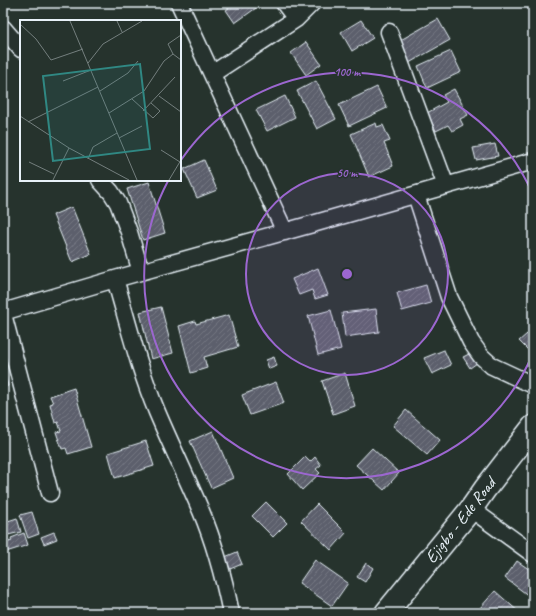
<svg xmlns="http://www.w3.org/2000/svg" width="536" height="616" viewBox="0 0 536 616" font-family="Caveat,sans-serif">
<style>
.building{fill:url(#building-hatch);stroke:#e8f1f8}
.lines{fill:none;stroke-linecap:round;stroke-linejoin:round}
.street-casing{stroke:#e8f1f8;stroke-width:19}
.secondary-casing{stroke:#e8f1f8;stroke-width:25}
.street{stroke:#26332d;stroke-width:16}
.secondary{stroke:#26332d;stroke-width:22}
.ring{fill:none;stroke:#9c67d0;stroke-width:2}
.labels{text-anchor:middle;stroke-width:3;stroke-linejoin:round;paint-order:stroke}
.street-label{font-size:17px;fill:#e8f1f8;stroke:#26332d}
.inset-road{fill:none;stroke:#747f7e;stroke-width:1}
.view{fill:#308883;fill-opacity:0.15;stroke:#308883;stroke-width:2}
.inset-edge{fill:none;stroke:#e8f1f8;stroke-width:2}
.centre{fill:#9c67d0;stroke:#26332d;stroke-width:2}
.ring-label{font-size:12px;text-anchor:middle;font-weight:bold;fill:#9c67d0;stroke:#26332d;stroke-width:3;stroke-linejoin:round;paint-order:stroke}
</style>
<defs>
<pattern id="building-hatch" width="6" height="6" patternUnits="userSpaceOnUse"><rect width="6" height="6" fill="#5c5f6c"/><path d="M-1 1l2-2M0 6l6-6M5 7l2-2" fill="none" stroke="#737682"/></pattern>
</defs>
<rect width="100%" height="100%" fill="#26332d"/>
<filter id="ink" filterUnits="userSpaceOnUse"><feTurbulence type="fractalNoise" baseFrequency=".025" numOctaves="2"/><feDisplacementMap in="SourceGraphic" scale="8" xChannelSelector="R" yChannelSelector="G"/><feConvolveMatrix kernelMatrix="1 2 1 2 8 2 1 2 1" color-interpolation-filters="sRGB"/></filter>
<g filter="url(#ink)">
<path class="building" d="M236,3h27l-28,20 -9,-13z
M438,19l12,21 -41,23 -12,-21z
M361,20l12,18 -21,13 -11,-19z
M306,42l15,22 -15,11 -15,-22z
M451,51l10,21 -34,16 -9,-22z
M316,81l20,38 -19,10 -20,-38z
M377,87l10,21 -38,18 -10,-21z
M454,89l14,26 -8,4 3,6 -11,6 -4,-6 -12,6 -9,-18 20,-11 -4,-7z
M285,96l10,21 -28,14 -11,-21z
M376,123l1,4 6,-2 7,16 -6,2 9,23 -24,11 -18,-43z
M495,144l3,12 -22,4 -3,-12z
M204,160l13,30 -20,8 -13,-29z
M149,182l16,51 -22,7 -16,-51z
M72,207l19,47 -19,8 -19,-47z
M318,268l10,27 -13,4 -3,-9 -13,5 -7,-16z
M426,285l5,18 -29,8 -5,-18z
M161,307l12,46 -22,6 -11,-47z
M376,309l3,23 -34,5 -3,-24z
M331,310l10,39 -23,6 -10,-39z
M229,315l9,32 -34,10 3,11 -16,5 -12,-47 16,-5 1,3z
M527,334l6,7v14l-14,-14z
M444,350l7,15 -19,9 -8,-16z
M471,353l6,10 -7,5 -7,-11z
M274,357l3,9 -8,3 -3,-9z
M3,366l5,20 -5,2z
M345,373l10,33 -22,8 -11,-33z
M276,382l8,21 -34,12 -8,-20z
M74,388l17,59 -23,7 -2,-6 -4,1 -6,-17 5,-1 -3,-9 -3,1 -5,-19 3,-1 -3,-7z
M406,410l34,30 -13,15 -34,-29z
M213,431l20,47 -22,10 -21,-47z
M146,441l8,25 -39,12 -7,-25z
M372,448l27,25 -15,17 -28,-25z
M305,457l5,5 5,-5 6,8 -5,4 4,4 -18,17 -14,-16z
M266,502l21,21 -14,14 -21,-21z
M317,504l29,29 -15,17 -30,-29z
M32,512l7,22 -11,4 -8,-23z
M17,518l4,14 -13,3 -3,-13z
M54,532l3,7 -13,5 -3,-7z
M24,533l4,12 -22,7 -2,-9 8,-2 -1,-3z
M237,552l5,12 -12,5 -5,-12z
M315,560l33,23 -16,23 -33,-23z
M517,561l16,11v27l-28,-21z
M366,563l7,5 -8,14 -8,-5z
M495,591l25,22h-34l-6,-5z"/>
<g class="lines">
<defs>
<path id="street" d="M179,3l106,229
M284,3l12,16
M3,28l18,21
M389,32l57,154
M212,74l84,-55 16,-16
M100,180l11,12 7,11 11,29 12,40
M416,195l33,102 22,45 10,14 11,10 41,19
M115,279c13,44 24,90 42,133 14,33 30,66 44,99 14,33 23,68 30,102
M3,312l112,-33 201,-56 217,-62
M3,314l47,179
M471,509l62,45"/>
<path id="secondary" d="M386,613l85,-104 14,-20 48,-62"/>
</defs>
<use href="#street" class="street-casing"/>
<use href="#secondary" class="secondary-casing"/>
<use href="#street" class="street"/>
<use href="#secondary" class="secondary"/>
</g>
</g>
<circle cx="347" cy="274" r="101" fill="#9c67d0" fill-opacity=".12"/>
<g class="ring">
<circle cx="347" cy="274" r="101"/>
<path d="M533 353A202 202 0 1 1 168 181M181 160A202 202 0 0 1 533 195"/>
</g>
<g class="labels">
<g class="street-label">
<text transform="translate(460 520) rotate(-52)" y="6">Ejigbo - Ede Road</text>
</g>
</g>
<g transform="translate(20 20)">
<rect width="161" height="161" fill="#26332d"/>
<path class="inset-road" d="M50,1l67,159M97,1l5,11M0,4l16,15 15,21 32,-11M161,15l-13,9 5,10 8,6M68,43l15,-19 39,-23M43,61l28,-11M80,71l28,-18 10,-12M139,76l22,16M112,79l21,19 7,-7 -9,-8M123,91l32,-34M89,93l35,-22 20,-30 9,-7M0,96l49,32 60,32M8,102l70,-35M99,118l23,-12M141,130l19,12M68,139l5,-12 24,-14M9,142l25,12M33,160l16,-32M149,160l12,-20"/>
<path class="view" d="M120,44l10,85 -97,12 -10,-85z"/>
<rect width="161" height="161" class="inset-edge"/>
</g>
<circle cx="347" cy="274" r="6" class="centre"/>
<g class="ring-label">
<text x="347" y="76">100 m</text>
<text x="347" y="177">50 m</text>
</g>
<rect width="536" height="616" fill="none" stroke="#26332d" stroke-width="16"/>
<rect x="8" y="8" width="520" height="600" fill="none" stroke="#e8f1f8" stroke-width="1.5" filter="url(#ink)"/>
</svg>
